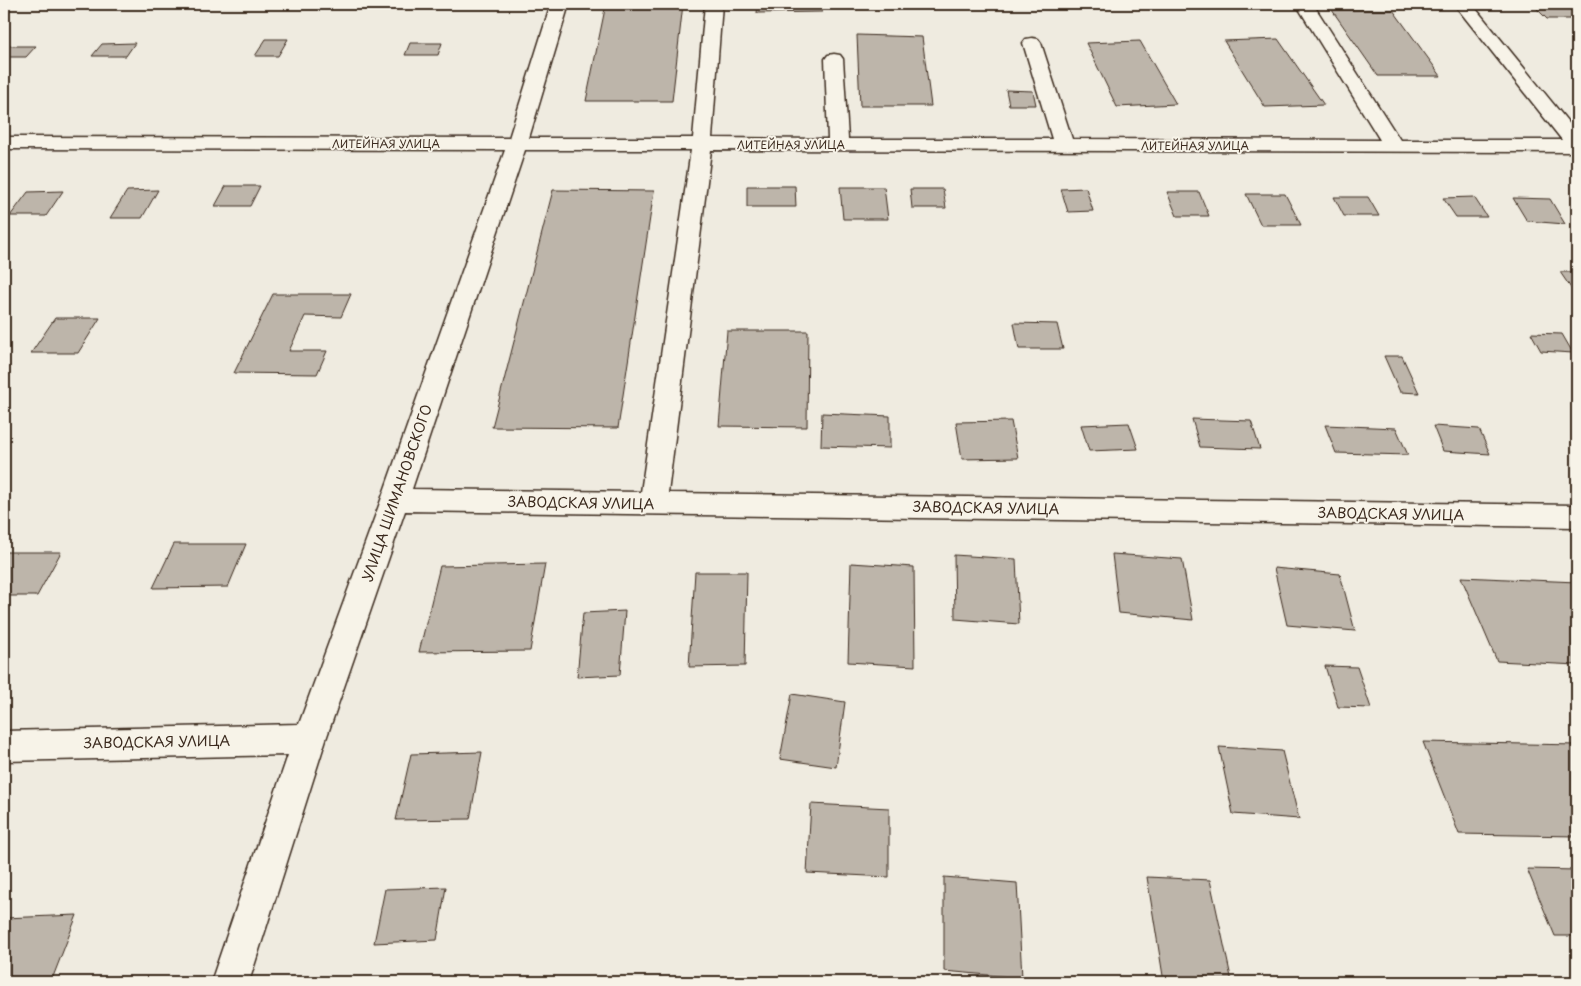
<svg xmlns="http://www.w3.org/2000/svg" width="1581" height="986" viewBox="0 0 1581 986" font-family="'Playpen Sans',sans-serif">
<style>
.building{fill:#bdb5aa;stroke:#3b2a1e}
.lines{fill:none;stroke-linecap:round;stroke-linejoin:round}
.minor-casing{stroke:#3b2a1e;stroke-width:3}
.minor{fill:#f7f3e8;fill-rule:evenodd}
.labels{text-anchor:middle;stroke-width:4;stroke-linejoin:round;paint-order:stroke}
.far-street-label{font-size:11px;fill:#3b2a1e;stroke:#f7f3e8}
.street-label{font-size:14px;fill:#3b2a1e;stroke:#f7f3e8}
</style>
<rect width="100%" height="100%" fill="#efebe0"/>
<filter id="ink" filterUnits="userSpaceOnUse"><feTurbulence type="fractalNoise" baseFrequency=".02" numOctaves="2"/><feDisplacementMap in="SourceGraphic" scale="10" xChannelSelector="R" yChannelSelector="G"/><feConvolveMatrix kernelMatrix="1 2 1 2 8 2 1 2 1" color-interpolation-filters="sRGB"/></filter>
<g filter="url(#ink)">
<path class="building" d="M606,4h77l-11,97h-86z
M758,4h63l1,8 -65,1z
M1532,4h42l3,4v11h-30z
M1332,10h61l48,66h-63z
M857,35l65,2 9,69h-71z
M266,39h22l-10,17h-23z
M1278,39l46,66 -59,2 -41,-66z
M1140,41l36,63 -59,3 -31,-64z
M135,43l-9,13h-34l10,-12z
M410,43h32l-4,12h-33z
M9,46h27l-10,11h-22v-6z
M1006,90l27,1 3,14h-27z
M226,186h34l-10,20h-35z
M747,186h48l1,21h-49z
M840,187h44l4,32h-45z
M1086,188l7,23 -25,1 -7,-23z
M910,189h33l3,19h-34z
M158,190l-16,28h-32l17,-27z
M553,190l101,1 -36,237 -126,-1z
M63,191l-17,25h-36l18,-24z
M1167,192h32l10,24h-32z
M1246,194h39l16,31h-40z
M1334,197h34l11,19h-35z
M1474,197l13,20h-31l-13,-19z
M1513,198l37,1 15,25 -38,-3z
M1560,272h17v25z
M273,294h78l-10,23 -36,-1 -16,35h38l-10,23 -83,-1z
M55,318h45l-22,35h-47z
M1014,323l43,1 6,25h-44z
M727,331h81l-1,96 -88,-1z
M1531,333l31,1 11,19 -32,-2z
M1384,356h18l17,37 -19,-1z
M822,413l68,3v32l-69,-2z
M1192,419l59,2 9,28 -60,-2z
M1011,421l7,37 -56,1 -6,-37z
M1129,423l9,26 -49,2 -8,-26z
M1325,425l71,3 12,27 -72,-2z
M1433,426l46,3 11,25 -47,-3z
M174,544h72l-18,43 -75,1z
M4,552h57l-24,44h-33z
M1112,554l70,5 11,61 -74,-7z
M954,555l62,4 3,65 -64,-5z
M851,563l63,4 1,99 -67,-4z
M545,564l-15,87 -111,1 21,-86z
M1274,568l66,6 15,57 -68,-6z
M695,572h52l-2,94 -56,1z
M1461,577l116,5v83l-80,-4z
M625,611l-5,64 -43,2 6,-64z
M1325,666l32,1 14,41 -33,-1z
M792,694l53,8 -9,65 -56,-8z
M1423,742l154,3v91l-118,-2z
M1219,747l63,4 17,68 -66,-5z
M482,752l-12,67 -74,1 15,-66z
M811,804l78,4v69l-82,-4z
M1527,869l50,1v66h-22z
M944,877l73,6 5,95 -78,-7z
M1147,877l63,3 22,102h-68z
M446,887l-9,53 -63,3 11,-54z
M77,915l-26,67h-47v-64z"/>
<g class="lines">
<defs>
<path id="minor" d="M551,4h18l-40,134h164l12,-134h17l-10,134 116,1 -3,-80 3,-4 6,-1 6,1 3,4 5,80h204l-29,-96 3,-4 6,-1 6,1 3,4 31,96 308,1 -84,-136h17l87,136h162l-108,-136h18l105,129v19l-866,-2 -43,343 909,12v22l-1172,-16 -79,228 -77,243h-38l77,-227 -284,6v-30l295,-7 82,-224 124,-350 -501,-1v-12l505,1zM525,150h166l-50,342 -229,-3z"/>
</defs>
<use href="#minor" class="minor-casing"/>
<use href="#minor" class="minor"/>
</g>
</g>
<g class="labels">
<g class="far-street-label">
<text x="386" y="148">ЛИТЕЙНАЯ УЛИЦА</text>
<text x="791" y="149">ЛИТЕЙНАЯ УЛИЦА</text>
<text x="1195" y="150">ЛИТЕЙНАЯ УЛИЦА</text>
</g>
<g class="street-label">
<text transform="translate(397 493) rotate(-71)" y="5">УЛИЦА ШИМАНОВСКОГО</text>
<text transform="translate(581 503) rotate(1)" y="5">ЗАВОДСКАЯ УЛИЦА</text>
<text transform="translate(986 508) rotate(1)" y="5">ЗАВОДСКАЯ УЛИЦА</text>
<text transform="translate(1391 514) rotate(1)" y="5">ЗАВОДСКАЯ УЛИЦА</text>
<text transform="translate(157 742) rotate(-1)" y="5">ЗАВОДСКАЯ УЛИЦА</text>
</g>
</g>
<rect width="1581" height="986" fill="none" stroke="#f7f3e8" stroke-width="20"/>
<rect x="10" y="10" width="1561" height="966" fill="none" stroke="#3b2a1e" stroke-width="2" filter="url(#ink)"/>
</svg>
